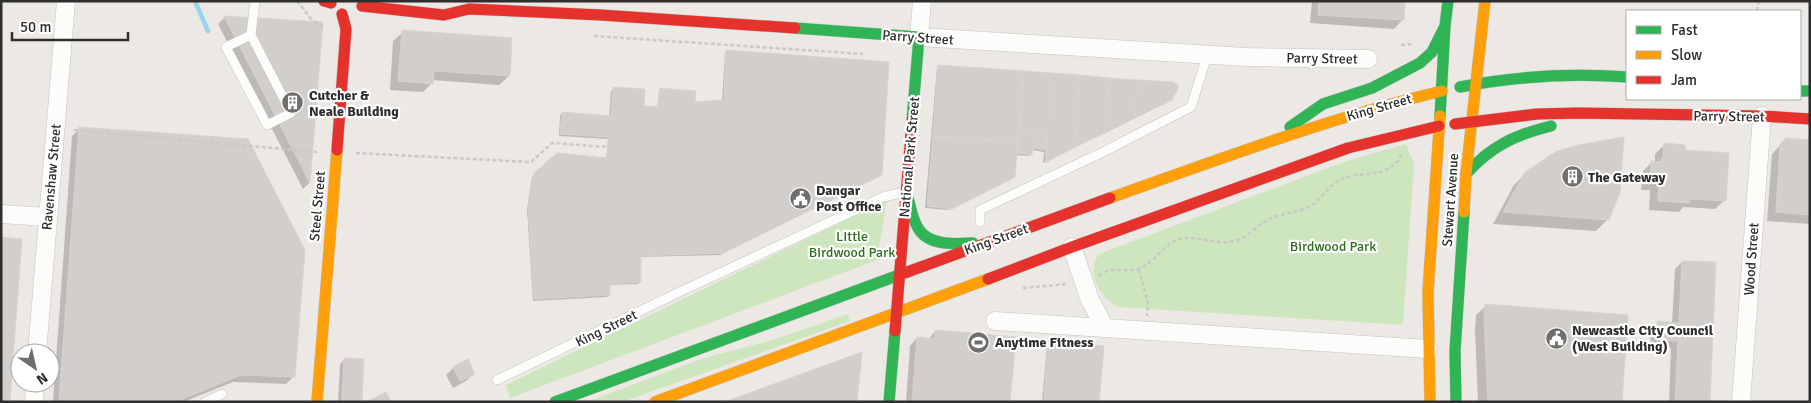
<svg xmlns="http://www.w3.org/2000/svg" width="1811" height="403" viewBox="0 0 1811 403" font-family="Signika,sans-serif">
<style>
.green{fill:#cee6be}
.shadow{fill:#0003}
.lines{fill:none;stroke-linecap:round;stroke-linejoin:round}
.stream{stroke:#99d6ec;stroke-width:4.5}
.building{fill:#d1cecb;stroke:#d7d4d0}
.lane-casing{stroke:#c5c4c5;stroke-width:10}
.street-casing{stroke:#c5c4c5;stroke-width:19}
.fast-casing{stroke:#c5c4c5;stroke-width:12}
.slow-casing{stroke:#c5c4c5;stroke-width:12}
.jam-casing{stroke:#c5c4c5;stroke-width:12}
.path{stroke:#c9c9c8;stroke-width:2.5;stroke-dasharray:4 2.5;stroke-linecap:butt}
.lane{stroke:#fcfcfb;stroke-width:9}
.street{stroke:#fcfcfb;stroke-width:18}
.fast{stroke:#30b455;stroke-width:11}
.slow{stroke:#ff9f0a;stroke-width:11}
.jam{stroke:#e5322d;stroke-width:11}
.labels{text-anchor:middle;stroke-width:4.5;stroke-linejoin:round;paint-order:stroke}
.street-label{font-size:14px;fill:#2e2e2e;stroke:#fff}
.poi-label{font-size:14px;font-weight:bold;fill:#2e2e2e;stroke:#fff;text-anchor:start}
.park-label{font-size:14px;fill:#2c6e1b;stroke:#fff}
</style>
<rect width="100%" height="100%" fill="#ece8e4"/>
<path class="green" d="M1406,144l8,20 -11,161 -285,-18c-18,-10 -33,-34 -19,-53l245,-92z
M887,200l-10,60 -367,138 -4,-13z
M847,314l3,7 -228,81h-36l118,-44 72,-19z"/>
<path class="shadow" d="M1312,1h92l-1,18 -9,10 -84,-6z
M225,17l97,7 -13,159 -6,6 -85,-165z
M403,32l106,44 -10,9 -67,-5v3l-9,9 -33,-2 3,-49z
M727,51l151,126 -158,78 -80,2v24l-2,3 -29,1v10l-2,2 -74,4 -6,-92 5,-32 25,-23 49,5 2,-20 -49,-3 1,-21 2,-2 47,4 2,-26 2,-2 29,18 15,1 2,-16 2,-2 33,14 28,-3 3,-47z
M939,66l234,17 -5,19 -125,61 1,-11 -12,-2 -3,6 -13,-1 -2,22 -3,2 -63,31 -23,-2 12,-140z
M79,129l215,247 -8,8 -53,-2 -50,20h-130l19,-266z
M1786,139l24,2v83l-43,-3 5,-67z
M1664,145l19,6 42,49 -10,9 -32,-2 -4,5 -30,-2 1,-20h-9l2,-19 9,-9h3v-8z
M1526,173l82,46 -12,12 -103,-7 21,-39z
M1682,262l27,140h-40l2,-54 -21,-1 1,-17 7,-7 14,1 3,-55z
M1486,306l135,96h-143l-3,-72 1,-15z
M935,331l74,71h-103l4,-56 7,-8 11,2z
M1049,343l49,59h-56l5,-57z
M345,359l15,43h-22l2,-38z
M453,368l20,6 -7,7 -13,7 -7,-13z"/>
<g class="lines">
<path class="stream" d="M195,1l13,30"/>
</g>
<path class="building" d="M1319,1h86l-1,19 -86,-5z
M224,16l99,6 -13,161z
M402,30l110,8 -2,38 -76,-5 -1,13 -35,-3z
M726,50l163,12 -7,113 -159,78 -82,3v26l-31,2v11l-76,4 -6,-93 6,-33 23,-20 50,5 2,-21 -49,-3 2,-22 49,4 2,-29 32,2 -1,17 14,1 2,-19 36,3 -1,11 29,-2z
M938,65l86,6 -6,71 -85,-6z
M1024,71l28,2 -6,77 -13,-2 1,-18 -15,-2z
M1052,73l28,2 -5,72 -30,16z
M1080,75l29,3 -4,55 -30,14z
M1109,78l28,2 -2,38 -30,15z
M1137,80l36,2 5,3v3l-6,12 -37,18z
M79,127l169,12 57,111 -10,127 -54,-2 -66,27h-116z
M1019,128l15,2 -2,25 -15,-2z
M933,136l85,6 -3,35 -63,32 -25,-3z
M1624,137l-4,55 -11,28 -106,-8 22,-40 24,-16 9,-5 20,-6z
M1786,138l24,2v75l-34,-3 4,-68z
M1664,143l21,2v5l44,3 -3,48 -36,-2 -1,4 -31,-2 1,-20h-9l1,-20 10,1v-3h2z
M1,237l21,2 -10,132 -11,-1z
M1682,261l34,1 -6,140h-35l3,-61 -21,-1v-19l22,2z
M1485,304l143,11 -6,87h-134l-4,-82z
M935,330l81,7 -6,65h-98l5,-65 18,2z
M1048,341l56,5 -5,56h-55z
M862,352l-5,50h-133z
M344,358l20,1 -2,43h-20z
M468,359l7,15 -15,7 -7,-14z
M1,370l11,1 -2,31h-9z
M386,392l5,10h-25z"/>
<g class="lines">
<defs>
<path id="lane" d="M251,35l-25,12 41,78 24,-12 -40,-78 4,-34
M980,222v-12l119,-56 92,-47 17,-54
M497,380l176,-85 210,-98 22,-5
M205,402l17,-8"/>
<path id="street" d="M922,1l-3,36 327,20 122,2
M1,214l46,3
M1072,247l18,53 15,28 323,21
M995,321l110,7
M37,353l29,-352
M34,402l1,-19
M1741,402l21,-286"/>
<path id="fast" d="M795,28l124,9 -7,84
M1460,87c56,-11 110,-14 167,-10
M1800,91h10
M1440,116l5,-90 3,-25
M1290,127l33,-23 49,-16 48,-25 12,-11 13,-26
M1466,174c25,-28 49,-39 85,-48
M909,201c2,9 4,19 9,27 10,18 37,16 55,15
M555,402l344,-127
M889,402l6,-71
M1456,402l-1,-51 9,-139"/>
<path id="slow" d="M1110,198c110,-39 219,-80 332,-107
M1464,212l2,-38 19,-173
M317,402l20,-252
M655,402l333,-123
M1430,402l-2,-110 12,-176"/>
<path id="jam" d="M324,1l7,2
M362,6l82,9 25,-6 132,6 194,13
M1455,124l82,-10 42,-1 183,3 48,3
M337,150l9,-121 -4,-15
M899,275l211,-77
M988,279l84,-32 276,-99 91,-22
M895,331l17,-210"/>
</defs>
<use href="#lane" class="lane-casing"/>
<use href="#street" class="street-casing"/>
<use href="#fast" class="fast-casing"/>
<use href="#slow" class="slow-casing"/>
<use href="#jam" class="jam-casing"/>
<path class="path" d="M297,1l16,20 12,5
M1757,11l2,-10
M594,36l269,18
M1401,45l11,-1
M74,130l243,22
M356,153l175,9 21,-19 56,4
M1139,269l9,33 -1,14
M1099,276c11,-11 25,-3 39,-7 18,-6 28,-30 47,-31 16,-1 33,7 49,3 14,-3 23,-16 35,-22 13,-6 28,-6 40,-12 13,-7 20,-24 35,-29 19,-7 46,1 57,-23
M1023,288l45,-4"/>
<use href="#lane" class="lane"/>
<use href="#street" class="street"/>
<use href="#fast" class="fast"/>
<use href="#slow" class="slow"/>
<use href="#jam" class="jam"/>
</g>
<defs>
<symbol id="building-disc" viewBox="-11 -11 22 22"><circle r="9.5" fill="#706f6e" stroke="#fff"/><path d="M-4-6H4V6H1V3H-1V6H-4ZM-2.5-4.3h1.7v1.8h-1.7ZM.8-4.3h1.7v1.8H.8ZM-2.5-1h1.7V.8h-1.7ZM.8-1h1.7V.8H.8Z" fill="#fff"/></symbol>
<symbol id="civic-disc" viewBox="-11 -11 22 22"><circle r="9.5" fill="#706f6e" stroke="#fff"/><path d="M-.6-6.5H3V-4.5H.6V-3L4-1V1h2V6H-6V1h2V-1L-.6-3ZM-1.2 2.5V6h2.4V2.5Z" fill="#fff"/></symbol>
<symbol id="stadium-disc" viewBox="-11 -11 22 22"><circle r="9.5" fill="#706f6e" stroke="#fff"/><path d="M0-5a6.5 5 0 1 0 0 10a6.5 5 0 1 0 0-10ZM-3.5-1.8h7v3.6h-7Z" fill="#fff"/></symbol>
</defs>
<g fill-rule="evenodd">
<use href="#building-disc" x="280" y="90" width="25" height="25"/>
<use href="#building-disc" x="1560" y="164" width="25" height="25"/>
<use href="#civic-disc" x="788" y="186" width="25" height="25"/>
<use href="#civic-disc" x="1544" y="326" width="25" height="25"/>
<use href="#stadium-disc" x="966" y="330" width="25" height="25"/>
</g>
<g class="labels">
<g class="street-label">
<text transform="translate(918 37) rotate(4)" y="5">Parry Street</text>
<text transform="translate(1322 58) rotate(1)" y="5">Parry Street</text>
<text transform="translate(1379 107) rotate(-16)" y="5">King Street</text>
<text transform="translate(1729 116) rotate(1)" y="5">Parry Street</text>
<text transform="translate(909 157) rotate(-85)" y="5">National Park Street</text>
<text transform="translate(51 177) rotate(-85)" y="5">Ravenshaw Street</text>
<text transform="translate(1450 200) rotate(-86)" y="5">Stewart Avenue</text>
<text transform="translate(317 206) rotate(-85)" y="5">Steel Street</text>
<text transform="translate(996 239) rotate(-20)" y="5">King Street</text>
<text transform="translate(1751 259) rotate(-86)" y="5">Wood Street</text>
<text transform="translate(606 328) rotate(-26)" y="5">King Street</text>
</g>
<g class="poi-label">
<text x="309" y="100">Cutcher &amp;<tspan x="309" dy="16">Neale Building</tspan></text>
<text x="1588" y="182">The Gateway</text>
<text x="816" y="195">Dangar<tspan x="816" dy="16">Post Office</tspan></text>
<text x="1572" y="335">Newcastle City Council<tspan x="1572" dy="16">(West Building)</tspan></text>
<text x="995" y="347">Anytime Fitness</text>
</g>
<g class="park-label">
<text x="852" y="241">LIttle<tspan x="852" dy="16">Birdwood Park</tspan></text>
<text x="1333" y="251">Birdwood Park</text>
</g>
</g>
<rect width="1811" height="403" fill="none" stroke="#2e2e2e" stroke-width="5"/>
<rect x="1626" y="10" width="175" height="90" fill="#ffffff" stroke="#ababab"/>
<rect x="1636" y="26" width="25" height="8" fill="#30b455" stroke="#ababab"/>
<text x="1671" y="35" font-size="15" fill="#2e2e2e">Fast</text>
<rect x="1636" y="51" width="25" height="8" fill="#ff9f0a" stroke="#ababab"/>
<text x="1671" y="60" font-size="15" fill="#2e2e2e">Slow</text>
<rect x="1636" y="76" width="25" height="8" fill="#e5322d" stroke="#ababab"/>
<text x="1671" y="85" font-size="15" fill="#2e2e2e">Jam</text>
<g transform="translate(35 368) rotate(146)"><circle r="24" fill="#ffffff" stroke="#ababab"/>
<path d="M0-4L9 19L0 12L-9 19Z" fill="#706f6e"/>
<text y="-8" font-size="14" font-weight="bold" text-anchor="middle" fill="#2e2e2e">N</text>
</g>
<path d="M12 32v8h116v-8" fill="none" stroke="#2e2e2e" stroke-width="2.5"/>
<text x="20" y="32" font-size="15" fill="#2e2e2e" stroke="#ffffff" stroke-width="4" paint-order="stroke">50 m</text>
</svg>
